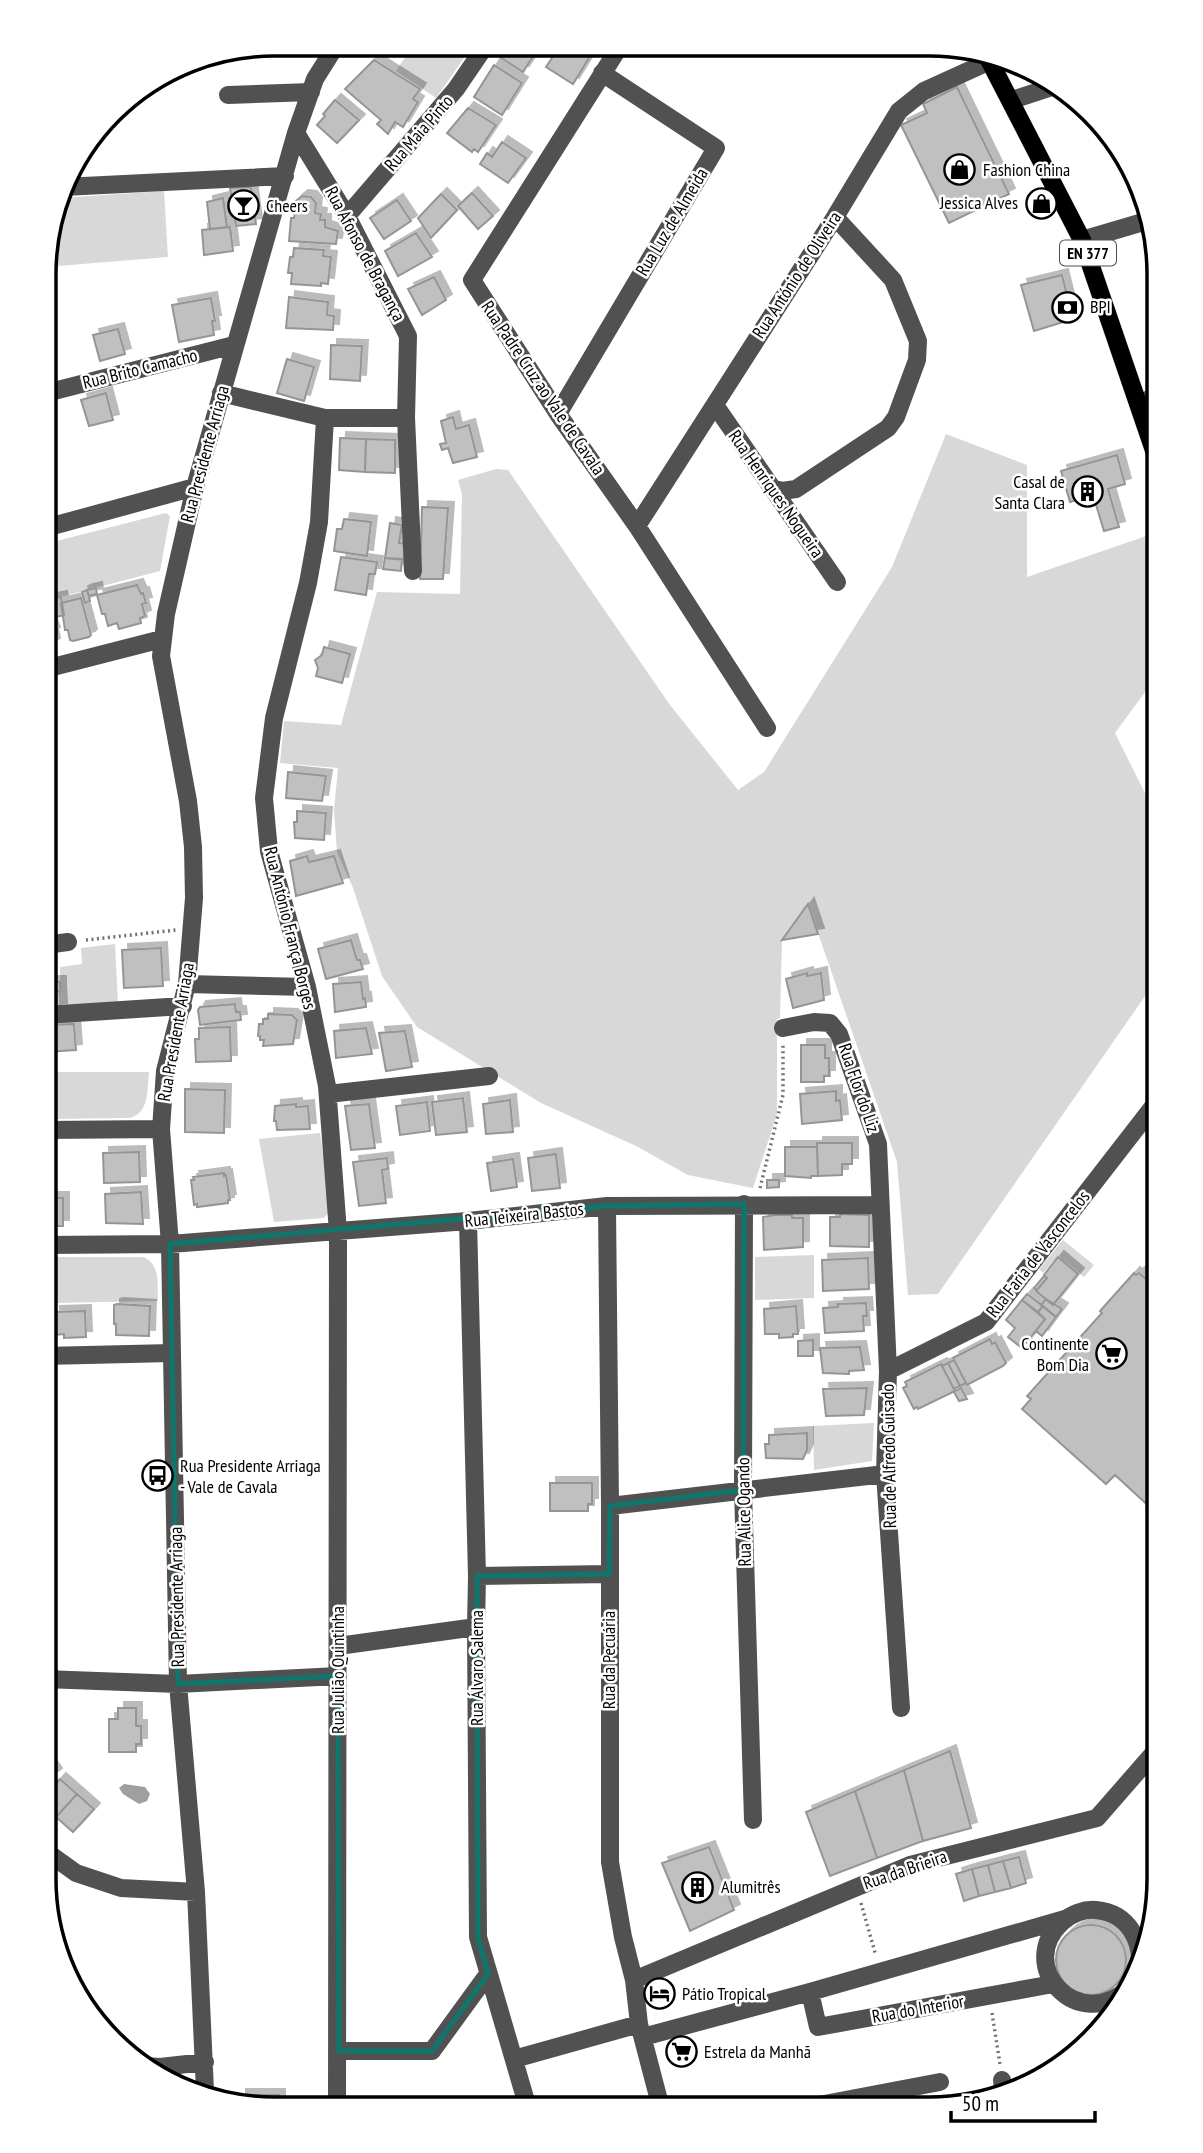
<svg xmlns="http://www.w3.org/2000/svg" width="1203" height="2153" viewBox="0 0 1203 2153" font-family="'PT Sans Narrow',sans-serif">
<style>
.green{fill:#d8d8d8}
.water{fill:#9f9f9f}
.building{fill:#c0c0c0;stroke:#959595;stroke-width:2;filter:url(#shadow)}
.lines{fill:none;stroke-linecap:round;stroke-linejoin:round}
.major-casing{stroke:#dbdbdb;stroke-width:19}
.path{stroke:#737373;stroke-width:3.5;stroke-dasharray:2 3.5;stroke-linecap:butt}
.minor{stroke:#515151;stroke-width:18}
.major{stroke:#000;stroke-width:18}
.marked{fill:none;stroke:#0f766e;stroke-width:5;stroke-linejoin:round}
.labels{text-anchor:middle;stroke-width:5;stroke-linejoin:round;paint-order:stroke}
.shield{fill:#fff;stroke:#4c4c4c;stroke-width:2}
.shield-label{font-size:16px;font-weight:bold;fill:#000}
.street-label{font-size:18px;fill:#000;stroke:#fff}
.poi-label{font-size:18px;fill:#000;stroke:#fff;text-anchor:start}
.rim{fill:none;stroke:#000;stroke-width:3.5}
</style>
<defs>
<filter id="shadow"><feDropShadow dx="6" dy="-6" stdDeviation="0" flood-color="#0004"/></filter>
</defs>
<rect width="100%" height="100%" fill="#fff"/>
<path class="green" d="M413,45h60l-37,53 -40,-27z
M164,191l4,66 -122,10v-22l14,-47z
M946,434l81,31v112l128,-44 4,9v131l-44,60 44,88v155l-221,318 -30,1 -11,-133 -89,-258 -26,36 -2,78 -3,1v95l-24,74 -65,-13 -52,-29 -95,-43 -124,-76 -35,-51 -29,-88 -16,-36 -3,-42 4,-42 -58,-5 4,-42 57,4 36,-133 83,2 2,-100 -4,-14 38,-11 12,1 162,235 68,85 26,-18 128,-205z
M166,513l4,3 -10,55 -115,30v-57z
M115,944l3,60 -57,5 -1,-42 22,-3 -1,-16z
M45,1072h104c-2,17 1,40 -19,46l-85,1z
M320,1133l12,76 -8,9 -50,4 -15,-83z
M1063,1240l31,25 -10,12 -26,-21 -15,17 -4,-4z
M814,1255v43l-59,2v-43z
M50,1257h94c17,9 13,27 14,44l-107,2z
M874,1423l-2,38 -58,9 -1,-44z"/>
<path class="water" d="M124,1784l21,3 5,7 -3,7 -8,3 -16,-10 -4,-6z"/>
<path class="building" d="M375,44l21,1 -6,9z
M504,45h29l-4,6 5,4 -11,17 -25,-16z
M560,46h10l19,12 -16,26 -27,-17z
M374,60l46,29 -7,10 5,3 -15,25 -8,-5 -7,12 -11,-10 4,-4 -36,-31z
M494,65l28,18 -20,32 -28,-18z
M957,87l52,107 -60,29 -48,-98 26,-12 -4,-9z
M335,100l24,20 -22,23 -20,-18 8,-9 -2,-2z
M468,108l28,17 -18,27 -4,-3 -2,3 -25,-19z
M502,142l24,16 -18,25 -28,-19 7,-11 5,4z
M251,187l5,37 -20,2 -6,-38z
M472,193l21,23 -15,13 -20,-23z
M441,194l16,16 -26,28 -13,-20z
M302,196l9,1 5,6 -1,10 6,1 -1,6h5v7l13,4 -2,13 -47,-3 2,-23h3l2,-17z
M223,198l4,29 -17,2 -3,-27z
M397,200l14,21 -27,18 -14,-21z
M230,227l3,24 -29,4 -2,-25z
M416,233l16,24 -34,19 -13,-25z
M294,248l30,2 -1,6 8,1 -3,27 -7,-1v3l-30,-2 1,-11h-4l2,-16h3z
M1062,275l11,44 -39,12 -13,-46z
M434,277l12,23 -24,15 -14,-26z
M289,297l39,5 -1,13 7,1 -1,14 -47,-2z
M211,298l4,23h-3l2,14 -35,7 -7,-37z
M118,329l7,25 -25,7 -7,-26z
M331,345l31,1 -2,35 -30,-2z
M287,359l27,8 -10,34 -27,-8z
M106,393l7,27 -24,6 -8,-26z
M453,417l3,12 13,-4 8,32 -24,6 -5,-15 -6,2 -2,-6 6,-1 -5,-22z
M340,438l26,1 -1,33 -26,-2z
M366,439l29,1v33l-30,-1z
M1117,455l8,29 -17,5 11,38 -15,4 -11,-36 -23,7 -9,-31z
M422,507l26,1 -5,71h-23z
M344,519l27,3 -4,34 -33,-5 3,-22h5z
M390,523l12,2 -3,18 8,1 -2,16 -20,-2z
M341,557l36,5 -2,12h-6l-3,21 -31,-5z
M385,558l17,1 -1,12 -18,-2z
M137,585l4,9 2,-1 3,10 -4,1 3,12 -5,2 1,5 -22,6 -2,-6 -9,3 -3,-12h-3l-5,-19z
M96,588l1,6 -8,2 -2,-6z
M87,590l3,11 -5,2 -3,-11z
M61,597l3,18 -8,2 -5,-18z
M81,598l10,37 -2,2 -16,4 -3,-1 -2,-10h-3l-4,-27z
M51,599l5,18 -8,2 -3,-18z
M45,609l9,24 -2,1 2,10 -9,5z
M324,647l26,7 -8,29 -26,-7 2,-8 -3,-8 7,-5z
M288,772l38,4 -4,25 -36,-3z
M297,811l29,2 -2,27 -29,-2 -1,-16h3z
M307,856l2,6 25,-6 9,27 -47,13 -6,-35z
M808,904l10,30 -36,6z
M351,940l6,20h3l3,9 -37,10 -8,-30z
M161,948l2,38 -39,2 -2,-38z
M807,973v3l14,-3 3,27 -31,8 -7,-29z
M47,982h13v9l-13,1z
M361,982l2,17 2,-1 1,9 -31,5 -2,-28z
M60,991l1,18 -15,1 -1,-18z
M235,1004l1,8h4l1,8 -41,5 -2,-15 2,-3z
M268,1014l24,1 5,5 -4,24 -30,2 1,-6h-4v-4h-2l1,-12h4v-5h5z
M74,1024l2,26 -31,2v-27z
M230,1027l1,34 -35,1 -1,-23h4v-11z
M366,1028l6,26 -36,4 -2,-27z
M405,1031l7,36 -26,4 -7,-38z
M801,1045h24v13h4v18h-5v6h-23z
M185,1089l40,1 -1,43 -39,-1z
M836,1091v10l4,-1 2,20 -40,4 -2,-30z
M463,1098l4,34 -31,3 -4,-33z
M510,1100l3,32 -27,2 -3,-30z
M427,1102l3,29 -30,4 -4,-29z
M296,1104v3l12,-1 2,23 -33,1 -1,-9h-2l1,-15z
M369,1104l6,44 -24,2 -6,-44z
M817,1143h35v21h-10v11l-24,1z
M785,1147h32l1,29h-7v2l-26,-2z
M139,1152l1,30 -36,1 -1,-30z
M556,1154l4,34 -28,3 -4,-33z
M387,1158l1,11 -6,1 4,33 -27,3 -6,-44z
M513,1159l4,28 -26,4 -4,-28z
M224,1173v3l2,-1 4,25h-2v3l-31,4v-3l-3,1 -3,-25h3l-1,-3z
M767,1180h12v7l-12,1z
M141,1192l2,32 -37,-1 -1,-29z
M45,1198h18v28h-18z
M840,1214l29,1v32l-39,-1v-29h10z
M775,1215h17v3h11v29l-39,3 -1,-33z
M1058,1257l20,17 -25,31 -17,-14 11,-13 -3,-3z
M868,1258l1,31 -46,2 -1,-31z
M1134,1273l2,2 3,-2 20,17v210l-8,8 -36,-33 -9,9 -84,-75 9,-10 -4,-3 75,-83 -2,-2z
M1044,1276l3,2 -10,12 -3,-2z
M1027,1294l16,12 -5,6 -16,-12z
M1046,1299l16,10 -6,8 -15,-12z
M1022,1300l23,19 -23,29 -14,-11 7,-9 -9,-8z
M866,1303l1,13h-4l1,15 -39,2 -2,-25 15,-1v-3z
M117,1304l33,2 -1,30 -33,-1v-11h-2v-19z
M796,1306l2,28h-5v3l-14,1v-4h-14l-1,-25z
M1043,1306l13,11 -14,19 -6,-5 9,-12 -7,-7z
M85,1311l1,26 -22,1v-4l-9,1 -1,-23z
M990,1339l2,5 3,-2 11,21 -3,3 -36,19 -14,-27z
M813,1340v16h-15v-15z
M860,1347l4,23 -15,1v3l-26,-1 -3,-25z
M954,1360l12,23 -6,3 -12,-23z
M948,1363l12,23 -6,3 -12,-23z
M941,1364l14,27 -37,18 -1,-2 -3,2 -11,-21 4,-2 -2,-4z
M867,1388l-3,27 -38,1 -3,-27z
M961,1388l6,11 -8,2 -5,-9z
M807,1433v17l-4,9 -37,-1 -1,-14h4v-9z
M550,1483h42v21h-4v7h-38z
M118,1708h18v18h5v18h-5v8h-27v-33h9z
M950,1751l21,77 -48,13 -19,-71z
M44,1757l12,17 -12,9z
M904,1770l19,71 -46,17 -22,-67z
M60,1779l17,15 -21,23 -12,-10v-10z
M855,1791l22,67 -47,18 -24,-64z
M77,1794l17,15 -21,23 -17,-15z
M709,1847l25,63 -44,21 -28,-68z
M1019,1857l7,26 -15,5 -8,-27z
M1003,1861l8,27 -16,4 -7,-27z
M988,1865l7,27 -16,4 -7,-27z
M972,1869l7,27 -15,5 -8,-27z
M1056 1960a35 35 0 1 1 70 0a35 35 0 1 1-70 0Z
M240,2095h39v12h-35l-4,-1z"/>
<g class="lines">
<defs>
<path id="major" d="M986,54l96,186 77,225"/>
</defs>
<use href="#major" class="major-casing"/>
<path class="path" d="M86,940l90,-10
M760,1188l23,-93v-51
M861,1903l15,53
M992,2013l8,51"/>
<path class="minor" d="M620,46l-148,234 86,134 79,112 130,202
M228,95l83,-3
M1012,100l40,-13
M296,133l51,83 61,120 -2,82 7,153
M63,187l222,-11
M347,216l109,-127 30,-44
M1082,240l68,-20
M46,393l188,-48
M221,393l104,25h81
M1138,403l21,-7
M715,405l122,177
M558,414l158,-266 -114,-75
M325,418l-6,104 -11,61 -34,135 -10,80 5,53 38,136 20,99 11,146 -1,875
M772,488l10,3 14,-2 92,-61 8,-11 21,-57 1,-19 -25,-61 -58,-63
M637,526l198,-309 64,-106 25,-20 66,-30
M45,528l150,-41
M45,669l117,-30
M45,945l23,-3
M187,984l120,3
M45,1015l138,-9
M783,1028l31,-6 16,1 9,11 39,110 10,227 -3,103 16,234
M328,1094l161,-18
M45,1130l116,-1
M744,1204l-1,286 10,330
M607,1206l3,300v356l13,75 11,43 5,44 22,84
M468,1221l9,355 -1,51 2,310 50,171
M44,1245l126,-1 298,-23 139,-15 272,-1
M44,1356l128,-3
M888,1371l98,-49 173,-223
M610,1506l275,-32
M477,1576l132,-2
M338,1646l138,-19
M44,1679l134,5 160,-8
M44,1850l32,23 45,15 75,4
M634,1980l276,-115 187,-47 62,-71
M1129,1988c-50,47 -115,-22 -67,-66 9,-8 22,-13 34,-12 33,3 48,32 43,62
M810,1992l8,35 235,-43
M643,2037l167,-45 255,-73
M339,2051h93l56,-77
M514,2059l125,-35
M145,2066l15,1 45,-5
M1002,2080l2,17
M205,2091l-9,-199 -18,-208 -8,-440 -9,-115 4,-58 22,-87 7,-86 -1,-51 -5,-46 -27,-145 5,-42 29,-127 101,-354 19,-54 22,-35
M798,2109l142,-27"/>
<use href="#major" class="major"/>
</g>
<path class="marked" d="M744,1204l-1,286 -133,16 -1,68 -132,2 1,361 10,37 -56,77h-93l-1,-375 -160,8 -8,-440 437,-38z"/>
<defs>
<symbol id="shop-ring" viewBox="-11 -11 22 22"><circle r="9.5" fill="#fff" stroke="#000" stroke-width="1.5"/><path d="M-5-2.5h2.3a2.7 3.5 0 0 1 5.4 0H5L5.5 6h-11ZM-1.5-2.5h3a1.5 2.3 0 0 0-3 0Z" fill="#000"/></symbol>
<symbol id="bar-ring" viewBox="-11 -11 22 22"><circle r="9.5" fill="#fff" stroke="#000" stroke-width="1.5"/><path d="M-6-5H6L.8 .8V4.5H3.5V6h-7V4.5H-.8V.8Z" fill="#000"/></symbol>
<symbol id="bank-ring" viewBox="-11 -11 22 22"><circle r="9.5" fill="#fff" stroke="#000" stroke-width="1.5"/><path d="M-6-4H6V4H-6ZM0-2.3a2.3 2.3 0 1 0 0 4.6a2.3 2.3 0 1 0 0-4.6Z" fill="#000"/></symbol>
<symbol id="building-ring" viewBox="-11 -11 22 22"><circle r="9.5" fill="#fff" stroke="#000" stroke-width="1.5"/><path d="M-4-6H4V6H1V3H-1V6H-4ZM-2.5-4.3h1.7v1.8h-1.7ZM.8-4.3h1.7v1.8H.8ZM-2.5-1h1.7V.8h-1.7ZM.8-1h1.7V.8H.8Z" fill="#000"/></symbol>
<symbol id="supermarket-ring" viewBox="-11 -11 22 22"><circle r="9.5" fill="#fff" stroke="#000" stroke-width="1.5"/><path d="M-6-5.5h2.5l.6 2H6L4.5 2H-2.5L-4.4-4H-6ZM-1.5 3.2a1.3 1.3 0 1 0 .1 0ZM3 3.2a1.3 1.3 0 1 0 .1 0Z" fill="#000"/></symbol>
<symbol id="bus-ring" viewBox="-11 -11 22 22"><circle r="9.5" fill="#fff" stroke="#000" stroke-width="1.5"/><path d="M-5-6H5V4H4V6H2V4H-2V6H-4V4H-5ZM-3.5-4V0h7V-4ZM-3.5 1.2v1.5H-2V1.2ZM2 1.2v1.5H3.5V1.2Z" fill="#000"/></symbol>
<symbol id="hotel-ring" viewBox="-11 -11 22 22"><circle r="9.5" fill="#fff" stroke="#000" stroke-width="1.5"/><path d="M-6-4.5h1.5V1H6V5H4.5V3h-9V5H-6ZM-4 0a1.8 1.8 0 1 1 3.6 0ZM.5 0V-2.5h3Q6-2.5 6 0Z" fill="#000"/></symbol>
</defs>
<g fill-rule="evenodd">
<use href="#shop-ring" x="942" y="152" width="35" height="35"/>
<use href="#shop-ring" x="1024" y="186" width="35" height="35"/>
<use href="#bar-ring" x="226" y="188" width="35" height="35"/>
<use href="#bank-ring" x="1050" y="290" width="35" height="35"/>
<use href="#building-ring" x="1070" y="474" width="35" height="35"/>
<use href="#supermarket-ring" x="1094" y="1336" width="35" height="35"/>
<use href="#bus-ring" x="140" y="1458" width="35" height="35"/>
<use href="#building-ring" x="680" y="1870" width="35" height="35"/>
<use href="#hotel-ring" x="642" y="1976" width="35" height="35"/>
<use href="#supermarket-ring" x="664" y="2034" width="35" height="35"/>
</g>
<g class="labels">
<rect class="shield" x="1060" y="240.5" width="56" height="25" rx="5"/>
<g class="shield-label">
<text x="1088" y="259">EN 377</text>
</g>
<g class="street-label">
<text transform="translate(419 133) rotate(-49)" y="6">Rua Maia Pinto</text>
<text transform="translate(672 222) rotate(-59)" y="6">Rua Luz de Almeida</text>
<text transform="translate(365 254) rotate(62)" y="6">Rua Afonso de Bragança</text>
<text transform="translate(797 275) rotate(-57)" y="6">Rua António de Oliveira</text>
<text transform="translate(140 369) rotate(-14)" y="6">Rua Brito Camacho</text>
<text transform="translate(543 388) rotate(56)" y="6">Rua Padre Cruz ao Vale de Cavala</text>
<text transform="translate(205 454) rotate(-75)" y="6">Rua Presidente Arriaga</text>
<text transform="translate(776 494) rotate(55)" y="6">Rua Henriques Nogueira</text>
<text transform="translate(290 928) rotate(76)" y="6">Rua António França Borges</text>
<text transform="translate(176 1032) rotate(-80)" y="6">Rua Presidente Arriaga</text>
<text transform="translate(859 1088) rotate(71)" y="6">Rua Flor do Liz</text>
<text transform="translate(524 1215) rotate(-6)" y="6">Rua Teixeira Bastos</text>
<text transform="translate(1038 1254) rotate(-52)" y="6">Rua Faria de Vasconcelos</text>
<text transform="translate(889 1456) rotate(-91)" y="6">Rua de Alfredo Guisado</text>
<text transform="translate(744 1512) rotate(-91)" y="6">Rua Alice Ogando</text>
<text transform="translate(177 1597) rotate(-91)" y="6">Rua Presidente Arriaga</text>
<text transform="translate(609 1660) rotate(-90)" y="6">Rua da Pecuária</text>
<text transform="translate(477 1668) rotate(-90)" y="6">Rua Álvaro Salema</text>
<text transform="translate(338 1670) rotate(-90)" y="6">Rua Julião Quintinha</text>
<text transform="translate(905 1870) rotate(-19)" y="6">Rua da Brieira</text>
<text transform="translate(918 2009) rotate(-10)" y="6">Rua do Interior</text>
</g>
<g class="poi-label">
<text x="983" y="176">Fashion China</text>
<text x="1018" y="209" text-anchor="end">Jessica Alves</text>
<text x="266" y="212">Cheers</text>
<text x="1090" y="313">BPI</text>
<text x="1065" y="488" text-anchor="end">Casal de<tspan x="1065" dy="21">Santa Clara</tspan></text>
<text x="1089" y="1350" text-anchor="end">Continente<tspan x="1089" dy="21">Bom Dia</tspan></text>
<text x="180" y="1472">Rua Presidente Arriaga<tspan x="180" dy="21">- Vale de Cavala</tspan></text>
<text x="721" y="1893">Alumitrês</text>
<text x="682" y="2000">Pátio Tropical</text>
<text x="704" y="2058">Estrela da Manhã</text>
</g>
</g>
<path d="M0 0H1203V2153H0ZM274 56H929A218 218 0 0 1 1147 274V1879A218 218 0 0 1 929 2097H274A218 218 0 0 1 56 1879V274A218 218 0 0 1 274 56Z" fill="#fff" fill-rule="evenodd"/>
<path class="rim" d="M274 56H929A218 218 0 0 1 1147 274V1879A218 218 0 0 1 929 2097H274A218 218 0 0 1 56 1879V274A218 218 0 0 1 274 56Z"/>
<path d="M951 2111v10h144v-10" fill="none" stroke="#000000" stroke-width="3.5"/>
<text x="962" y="2111" font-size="21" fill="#000000" stroke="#ffffff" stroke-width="5" paint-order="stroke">50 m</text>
</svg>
